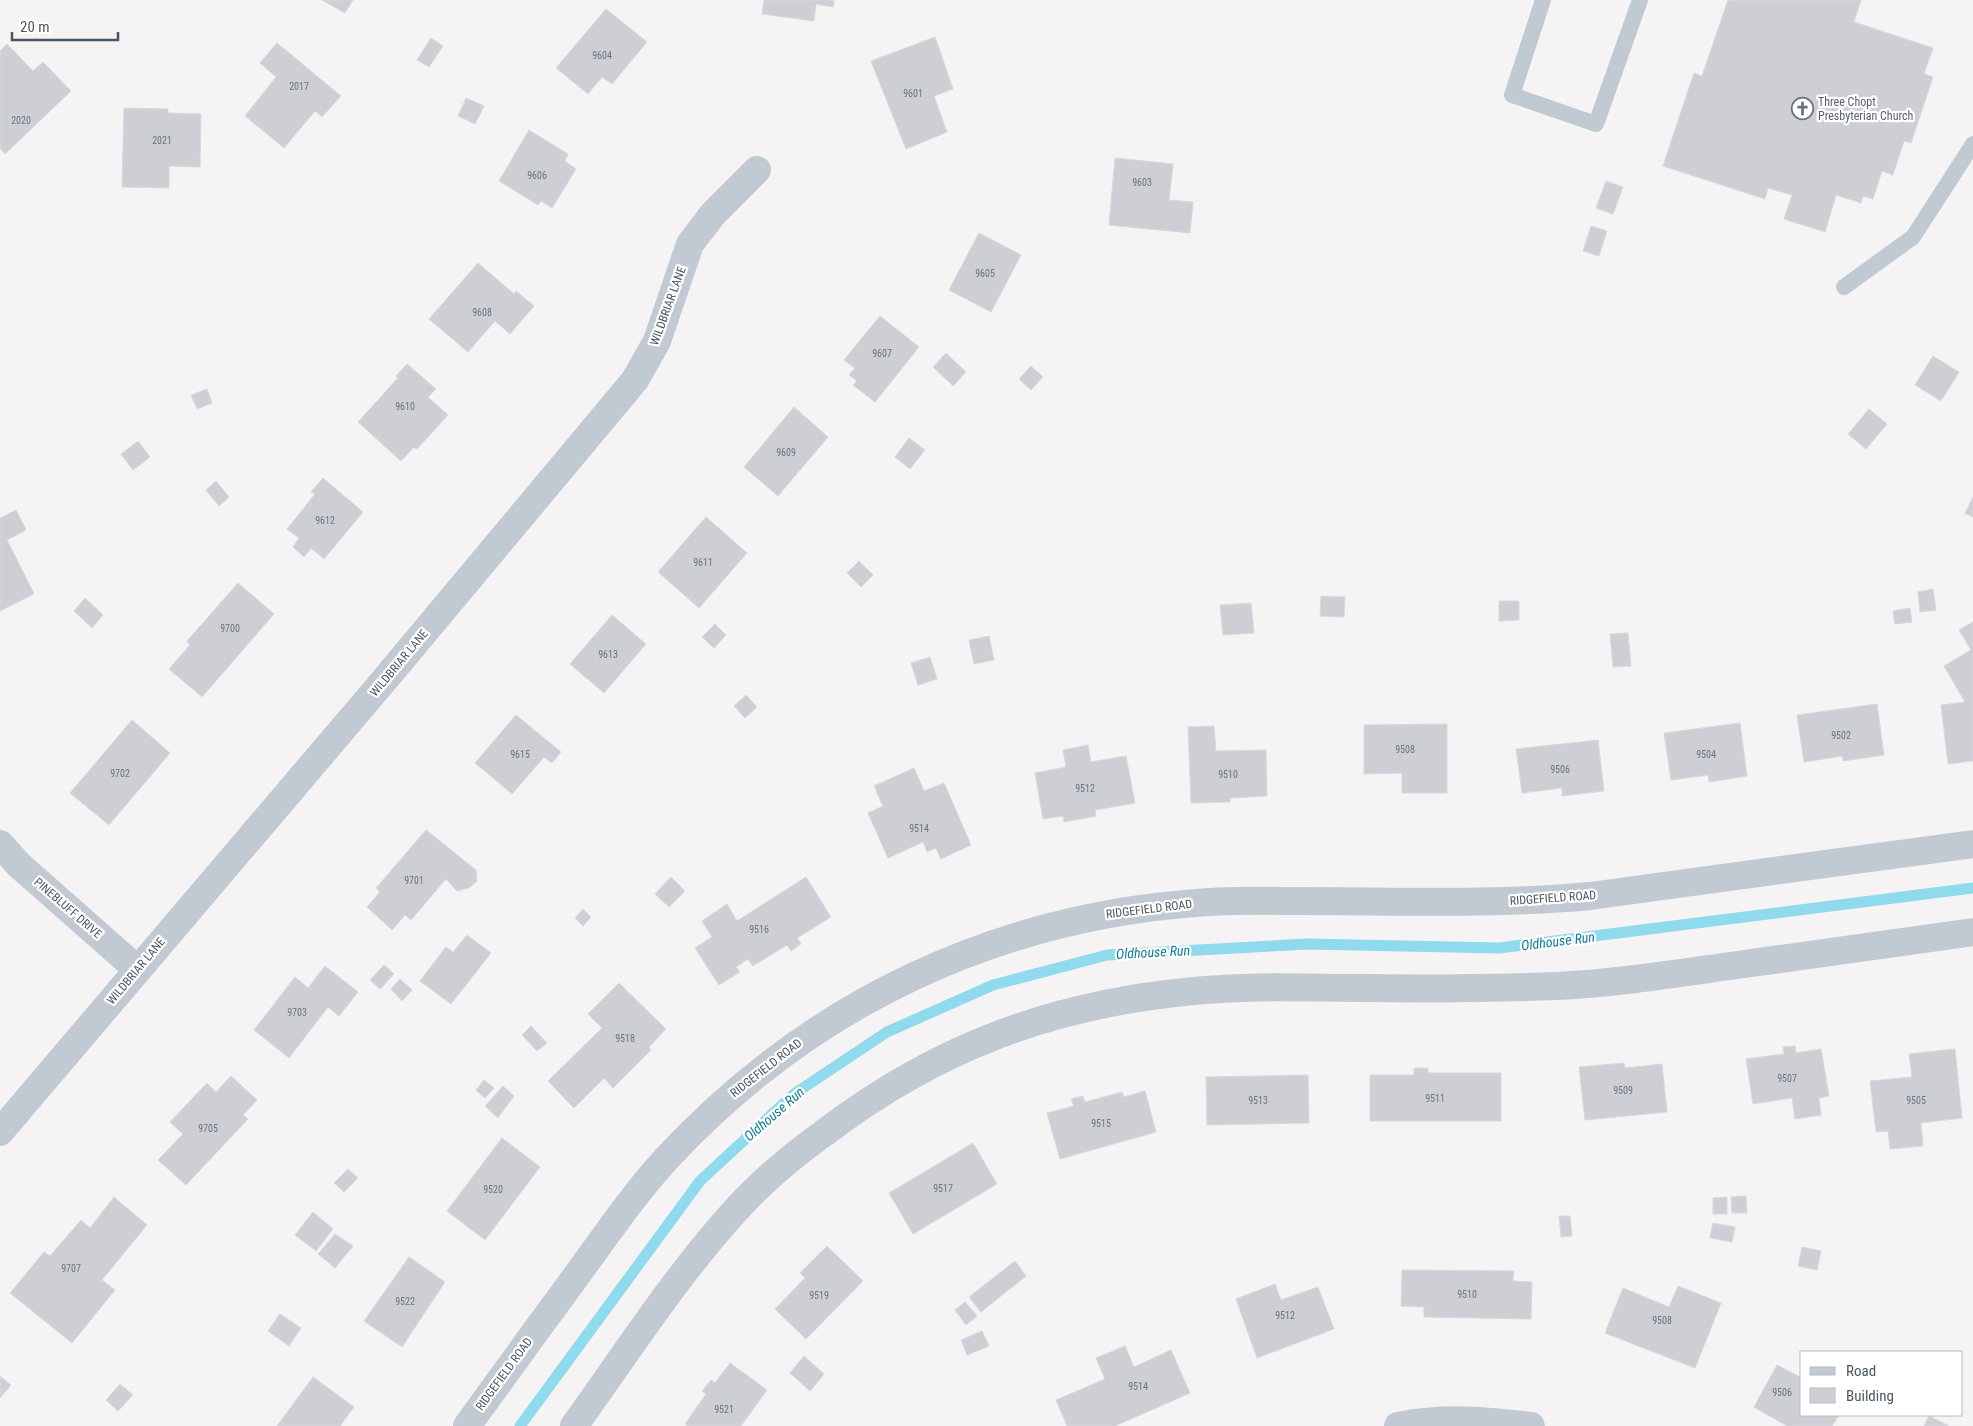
<svg xmlns="http://www.w3.org/2000/svg" width="1973" height="1426" viewBox="0 0 1973 1426" font-family="'Roboto Condensed',sans-serif">
<style>
.lines{fill:none;stroke-linecap:round;stroke-linejoin:round}
.stream{stroke:#90daee;stroke-width:11}
.building{fill:#cdcfd5;stroke:#d7d9de}
.lane{stroke:#c1cad2;stroke-width:16}
.street{stroke:#c1cad2;stroke-width:28}
.labels{text-anchor:middle;stroke-width:4.5;stroke-linejoin:round;paint-order:stroke}
.number-label{font-size:10px;fill:#6b747e}
.worship-label{font-size:12px;fill:#5b616d;stroke:#fff;text-anchor:start}
.street-label{font-size:12px;fill:#4a5661;stroke:#fff}
.water-label{font-size:14px;font-style:italic;fill:#0c7c9b;stroke:#fff}
</style>
<rect width="100%" height="100%" fill="#f5f3f3"/>
<g class="lines">
<path class="stream" d="M520,1426l180,-245 94,-87 93,-62 106,-47 114,-30 200,-11 192,4 474,-60"/>
</g>
<path class="building" d="M322,0h31l-8,13z
M764,0h70l-1,7 -17,-3 -2,17 -52,-7z
M1728,0h133l-7,22 79,26 -9,26 9,3 -22,66 -7,-2 -11,34 -11,-4 -9,28 -10,-3 -2,7 -25,-8 -11,37 -41,-13 8,-24 -24,-7 -3,11 -102,-33 31,-93 8,3z
M606,9l41,33 -35,42 -10,-7 -14,17 -32,-26z
M935,37l18,52 -19,7 13,36 -41,17 -35,-88z
M431,38l12,8 -14,21 -12,-7z
M277,43l64,53 -19,21 -7,-6 -31,37 -39,-32 31,-39 -16,-14z
M7,44l26,27 10,-9 28,29 -66,63 -5,-6v-97z
M466,98l18,8 -9,18 -17,-8z
M124,108l44,1v4l33,1 -1,53 -31,-1v22l-47,-1z
M529,130l39,24 -3,7 11,8 -24,39 -11,-7 -3,4 -39,-24z
M1115,158l58,6 -4,36 24,2 -3,31 -81,-8z
M1606,181l17,6 -10,27 -17,-6z
M1591,226l16,5 -8,25 -16,-5z
M979,233l42,22 -30,57 -42,-22z
M478,263l36,31 2,-3 18,15 -24,28 -15,-13 -27,31 -39,-33z
M880,316l39,31 -44,55 -22,-17 4,-4 -8,-6 6,-7 -11,-8z
M946,353l20,19 -13,14 -20,-19z
M1933,356l26,16 -18,29 -26,-16z
M407,364l29,25 -8,8 20,18 -31,34 -3,-2 -13,14 -43,-39 40,-44 -2,-2z
M1031,366l12,11 -12,13 -12,-11z
M207,389l5,14 -15,6 -6,-14z
M794,407l34,30 -50,59 -34,-29z
M1869,409l18,15 -21,25 -18,-15z
M909,438l16,12 -15,19 -15,-12z
M138,441l12,16 -17,13 -12,-16z
M323,478l40,34 -39,47 -13,-11 -7,9 -11,-10 6,-9 -12,-9 28,-35 -4,-2z
M216,481l13,16 -10,9 -13,-16z
M1973,497v20l-8,-4z
M16,510l10,20 -19,10 27,54 -34,17v-93z
M706,517l41,36 -48,55 -41,-36z
M859,561l14,14 -12,12 -14,-14z
M238,583l36,31 -72,83 -33,-28 21,-24 -3,-4z
M1933,589l3,21 -16,2 -2,-20z
M1321,596l24,1 -1,20 -24,-1z
M85,598l18,17 -11,13 -18,-17z
M1499,601h20v19l-20,1z
M1251,603l3,30 -31,2 -3,-30z
M1910,608l2,14 -17,2 -2,-13z
M612,615l34,29 -42,49 -34,-29z
M1973,622v139l-25,3 -7,-59 24,-3 -21,-36 27,-16 -12,-20z
M715,624l11,11 -12,13 -12,-11z
M1628,633l3,33 -18,1 -3,-33z
M989,636l5,24 -20,4 -5,-24z
M930,657l7,22 -19,6 -7,-22z
M746,695l11,12 -12,11 -11,-12z
M1877,704l7,51 -41,6 -1,-5 -38,6 -7,-47z
M516,715l45,37 -9,11 -8,-6 -32,37 -37,-31z
M132,720l38,33 -61,72 -39,-32z
M1740,723l7,53 -38,6 -1,-7 -37,5 -7,-47z
M1447,724v69h-45v-20l-38,1v-49z
M1214,726l2,25 50,-1 1,46 -37,2v4l-39,1 -3,-76z
M1598,740l6,51 -42,5v-8l-40,5 -6,-44z
M1088,745l3,17 35,-6 9,47 -40,7 1,6 -32,6 -1,-6 -20,3 -8,-46 31,-6 -3,-17z
M914,768l10,23 20,-8 27,62 -30,14 -5,-11 -9,4 -4,-10 -35,16 -20,-45 15,-7 -9,-20z
M426,830l50,40 1,11 -8,7 -12,3 -11,-12 -35,41 -6,-5 -13,15 -25,-23 13,-15 -4,-4z
M671,877l14,14 -16,16 -14,-13z
M806,877l25,40 -34,21 4,6 -10,7 -4,-6 -34,21 -5,-7 -12,8 4,5 -21,13 -24,-37 17,-11 -10,-16 25,-17 10,17z
M583,909l8,8 -8,9 -8,-8z
M467,935l24,18 -40,51 -31,-23 26,-34 7,5z
M384,965l10,9 -14,15 -10,-9z
M325,966l33,26 -19,24 -11,-9 -39,51 -35,-28 41,-53 13,11z
M400,979l12,11 -10,11 -11,-12z
M619,983l47,46 -17,18 2,3 -38,38 -9,-10 -30,30 -26,-27 54,-53 -14,-14z
M531,1026l16,17 -10,8 -15,-16z
M1795,1046l1,7 25,-4 8,47 -10,2 2,17 -26,4 -3,-21 -39,6 -7,-45 38,-5 -1,-7z
M1955,1049l7,69 -41,5 2,23 -33,3 -2,-18 -12,1 -6,-51 42,-4 -3,-23z
M1624,1063l1,5 37,-4 5,48 -82,8 -6,-53z
M1414,1068h14v5h73v48h-131v-46h44z
M1308,1075l1,48 -102,2 -1,-48z
M231,1076l26,24 -14,15 5,4 -62,66 -28,-25 25,-26 -13,-12 37,-39 9,9z
M484,1080l10,8 -9,10 -9,-8z
M503,1086l11,10 -16,22 -13,-12z
M1145,1091l11,41 -96,27 -13,-46 27,-7 -3,-7 12,-3 2,6 37,-10 2,5z
M502,1138l38,29 -55,73 -38,-29z
M973,1143l24,41 -84,50 -24,-41z
M348,1169l10,9 -14,14 -10,-9z
M1746,1196l1,17h-15l-1,-16z
M114,1197l33,28 -45,55 13,10 -43,53 -62,-50 34,-41 6,4 31,-36 9,8z
M1727,1197v17h-14v-16z
M313,1212l20,17 -17,22 -21,-16z
M1559,1216h11l2,20 -11,1z
M1713,1223l22,4 -3,15 -22,-4z
M335,1234l18,12 -18,22 -17,-14z
M827,1246l36,35 -57,58 -31,-30 30,-31 -5,-5z
M1802,1247l19,4 -4,19 -19,-4z
M409,1257l36,25 -43,65 -38,-26z
M1015,1261l11,15 -45,36 -12,-15z
M1402,1270l112,1 -1,10 19,1 -1,37 -107,-2v-10l-23,-1z
M1275,1284l6,16 37,-13 16,42 -77,29 -21,-59z
M1678,1286l43,17 -26,65 -90,-35 18,-45 46,19z
M965,1302l12,14 -11,9 -11,-15z
M280,1314l21,14 -12,18 -21,-15z
M982,1331l7,15 -22,9 -6,-15z
M1125,1346l9,21 37,-17 19,43 -75,33h-48l-11,-26 49,-21 -9,-21z
M804,1356l20,18 -14,17 -20,-18z
M730,1363l37,27 -26,36h-53l-3,-2 21,-30 -4,-3 9,-11 4,3z
M1777,1365l25,13v37h37l-7,11h-45l-33,-19z
M0,1376l11,9 -11,13z
M313,1377l41,30 -14,19h-63z
M120,1384l13,11 -15,16 -12,-11z
M1929,1416l20,10h-25z"/>
<g class="lines">
<path class="lane" d="M1543,0l-31,95 84,29 44,-124
M1844,287l69,-50 60,-93"/>
<path class="street" d="M0,844l19,21 119,105
M0,1132l381,-448 254,-304 22,-39 33,-97 23,-30 44,-44
M467,1426c36,-50 73,-101 110,-151 29,-40 57,-81 90,-117 144,-155 331,-243 542,-256 31,-2 63,-1 94,-1 96,0 192,4 287,-5l383,-52
M574,1426c52,-72 101,-149 161,-215 26,-29 57,-55 89,-78 113,-86 229,-129 370,-142 58,-6 116,-3 174,-3 63,1 126,0 190,-2 57,-3 115,-12 172,-20 81,-12 162,-23 243,-34
M1398,1426c45,-9 87,-6 133,0"/>
</g>
<defs>
<symbol id="church-ring" viewBox="-11 -11 22 22"><circle r="9.5" fill="#fff" stroke="#6b7280" stroke-width="1.5"/><path d="M-1.2-6h2.4v3.5h3.3v2.4h-3.3V6h-2.4V-.1h-3.3v-2.4h3.3Z" fill="#6b7280"/></symbol>
</defs>
<g fill-rule="evenodd">
<use href="#church-ring" x="1790" y="96" width="25" height="25"/>
</g>
<g class="labels">
<g class="number-label">
<text x="602" y="59">9604</text>
<text x="299" y="90">2017</text>
<text x="913" y="97">9601</text>
<text x="21" y="124">2020</text>
<text x="162" y="144">2021</text>
<text x="537" y="179">9606</text>
<text x="1142" y="186">9603</text>
<text x="985" y="277">9605</text>
<text x="482" y="316">9608</text>
<text x="882" y="357">9607</text>
<text x="405" y="410">9610</text>
<text x="786" y="456">9609</text>
<text x="325" y="524">9612</text>
<text x="703" y="566">9611</text>
<text x="230" y="632">9700</text>
<text x="608" y="658">9613</text>
<text x="1841" y="739">9502</text>
<text x="1405" y="753">9508</text>
<text x="520" y="758">9615</text>
<text x="1706" y="758">9504</text>
<text x="1560" y="773">9506</text>
<text x="120" y="777">9702</text>
<text x="1228" y="778">9510</text>
<text x="1085" y="792">9512</text>
<text x="919" y="832">9514</text>
<text x="414" y="884">9701</text>
<text x="759" y="933">9516</text>
<text x="297" y="1016">9703</text>
<text x="625" y="1042">9518</text>
<text x="1787" y="1082">9507</text>
<text x="1623" y="1094">9509</text>
<text x="1435" y="1102">9511</text>
<text x="1258" y="1104">9513</text>
<text x="1916" y="1104">9505</text>
<text x="1101" y="1127">9515</text>
<text x="208" y="1132">9705</text>
<text x="943" y="1192">9517</text>
<text x="493" y="1193">9520</text>
<text x="71" y="1272">9707</text>
<text x="1467" y="1298">9510</text>
<text x="819" y="1299">9519</text>
<text x="405" y="1305">9522</text>
<text x="1285" y="1319">9512</text>
<text x="1662" y="1324">9508</text>
<text x="1138" y="1390">9514</text>
<text x="1782" y="1396">9506</text>
<text x="724" y="1413">9521</text>
</g>
<g class="worship-label">
<text x="1818" y="106">Three Chopt<tspan x="1818" dy="14">Presbyterian Church</tspan></text>
</g>
<g class="street-label">
<text transform="translate(668 306) rotate(-70)" y="4">WILDBRIAR LANE</text>
<text transform="translate(399 663) rotate(-50)" y="4">WILDBRIAR LANE</text>
<text transform="translate(1553 898) rotate(-4)" y="4">RIDGEFIELD ROAD</text>
<text transform="translate(68 908) rotate(41)" y="4">PINEBLUFF DRIVE</text>
<text transform="translate(1149 909) rotate(-7)" y="4">RIDGEFIELD ROAD</text>
<text transform="translate(136 971) rotate(-50)" y="4">WILDBRIAR LANE</text>
<text transform="translate(766 1068) rotate(-38)" y="4">RIDGEFIELD ROAD</text>
<text transform="translate(504 1374) rotate(-54)" y="4">RIDGEFIELD ROAD</text>
</g>
<g class="water-label">
<text transform="translate(1558 941) rotate(-7)" y="5">Oldhouse Run</text>
<text transform="translate(1153 952) rotate(-3)" y="5">Oldhouse Run</text>
<text transform="translate(774 1114) rotate(-41)" y="5">Oldhouse Run</text>
</g>
</g>
<rect x="1800" y="1351" width="162" height="65" fill="#ffffff" stroke="#b7bbc0"/>
<rect x="1810" y="1367" width="25" height="8" fill="#c1cad2" stroke="#b7bbc0"/>
<text x="1846" y="1376" font-size="15" fill="#4a5661">Road</text>
<rect x="1810" y="1388" width="25" height="15" fill="#cdcfd5" stroke="#b7bbc0"/>
<text x="1846" y="1401" font-size="15" fill="#4a5661">Building</text>
<path d="M12 32v8h106v-8" fill="none" stroke="#4a5661" stroke-width="2.5"/>
<text x="20" y="32" font-size="15" fill="#4a5661" stroke="#ffffff" stroke-width="4" paint-order="stroke">20 m</text>
</svg>
